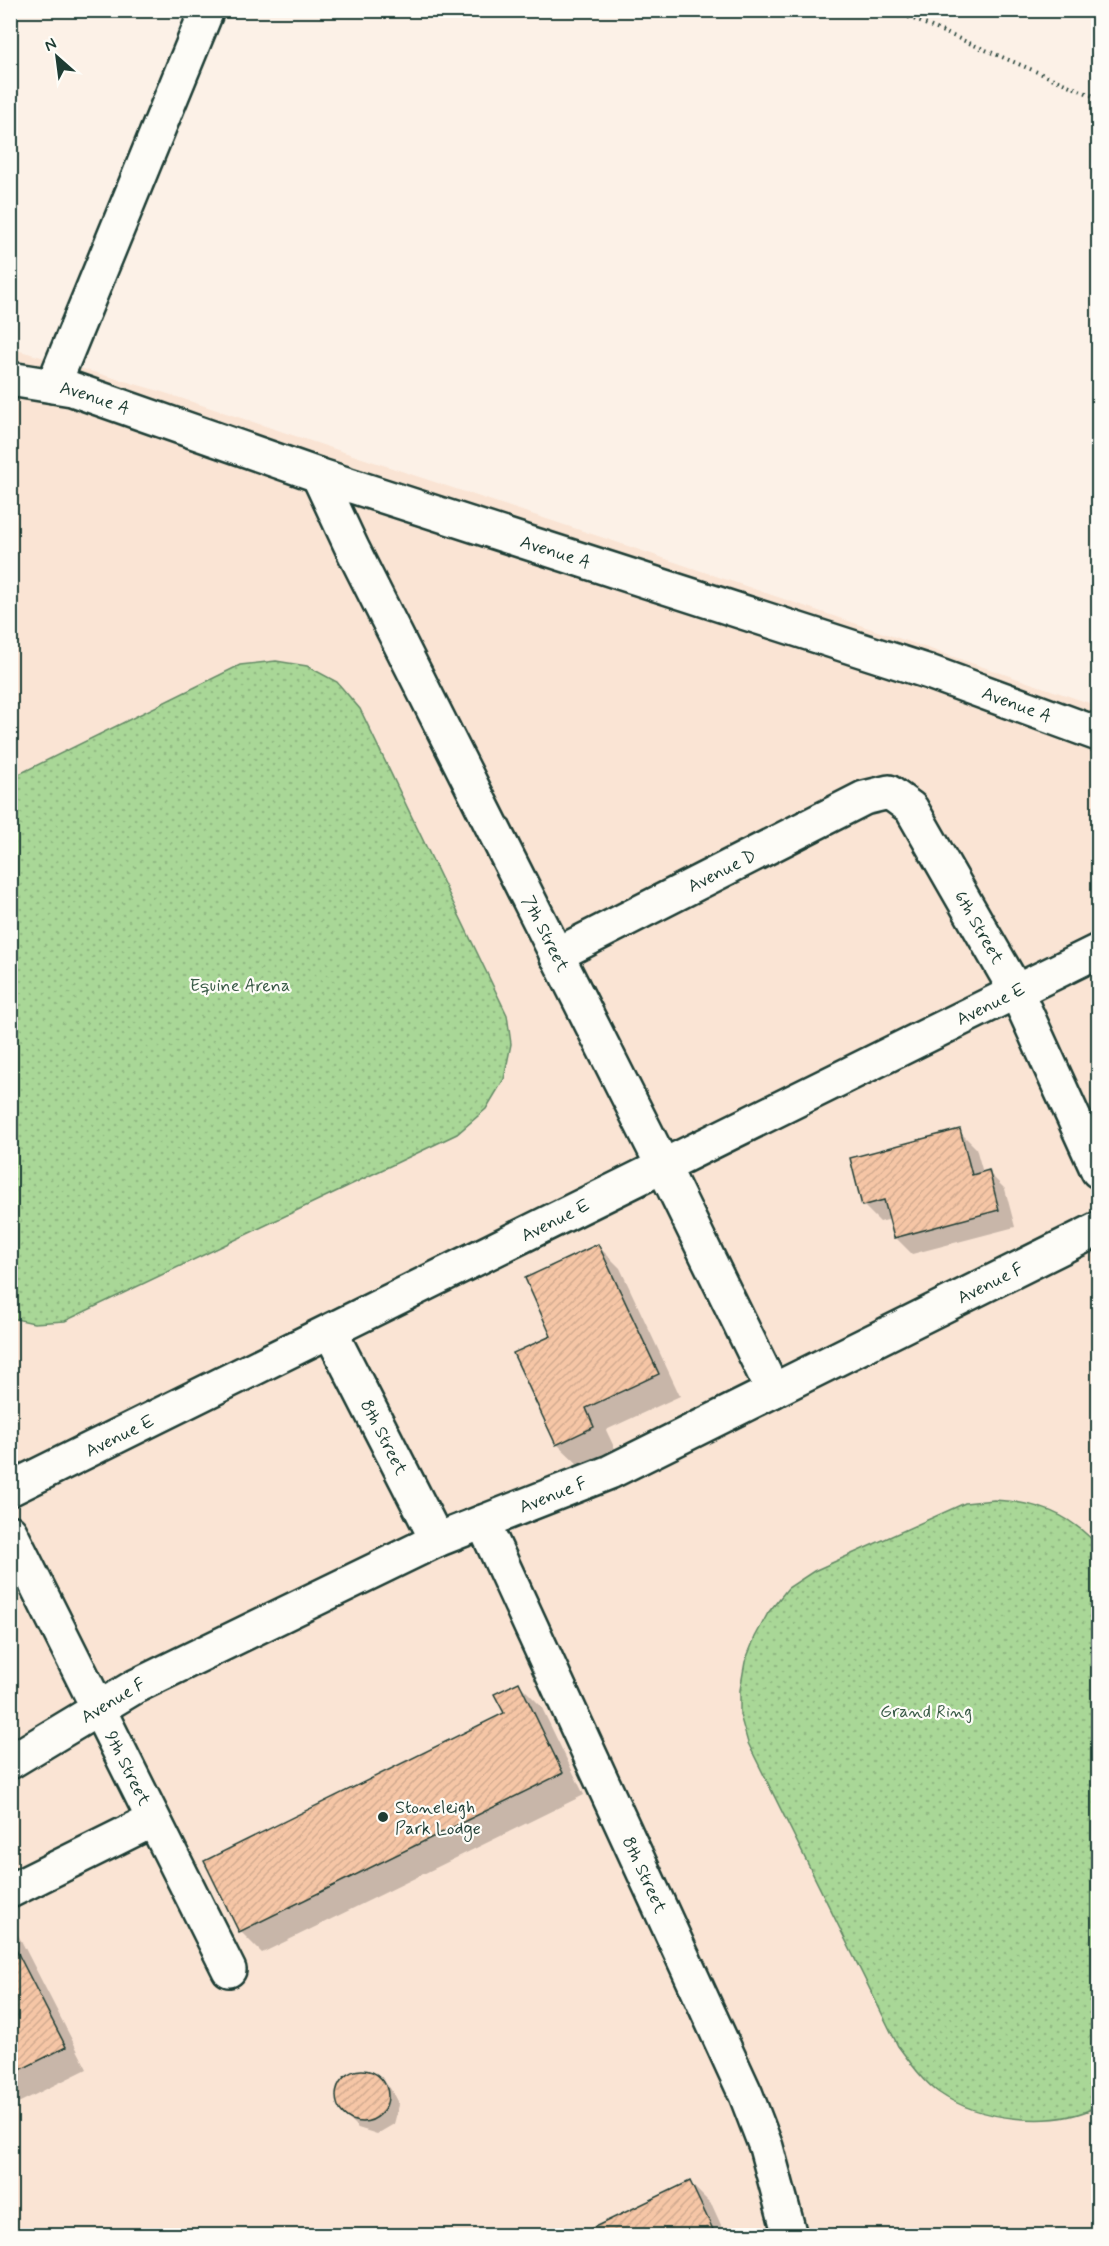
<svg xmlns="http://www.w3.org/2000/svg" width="1109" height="2246" viewBox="0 0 1109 2246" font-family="Mynerve,sans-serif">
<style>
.built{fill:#fae4d4}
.park{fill:url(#park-dots);stroke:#648a66;stroke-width:1.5}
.shadow{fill:#0003}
.building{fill:url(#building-hatch);stroke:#1f3d34;stroke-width:1.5}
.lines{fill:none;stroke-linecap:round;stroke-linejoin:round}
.minor-casing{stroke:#1f3d34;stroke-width:38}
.path{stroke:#1f3d34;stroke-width:4;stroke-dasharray:1.5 4.5;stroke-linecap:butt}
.minor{stroke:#fdfcf7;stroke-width:33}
.poi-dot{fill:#1f3d34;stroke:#fdfcf7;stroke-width:2}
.labels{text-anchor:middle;stroke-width:4.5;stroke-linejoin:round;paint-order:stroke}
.street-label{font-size:18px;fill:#1f3d34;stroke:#fdfcf7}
.park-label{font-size:18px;fill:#3b5c48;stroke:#fdfcf7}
.poi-label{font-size:18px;fill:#1f3d34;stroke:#fdfcf7;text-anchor:start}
</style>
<defs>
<pattern id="park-dots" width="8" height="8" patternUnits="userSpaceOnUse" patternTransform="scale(1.5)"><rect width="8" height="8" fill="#a9d797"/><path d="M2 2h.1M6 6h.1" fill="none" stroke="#91b983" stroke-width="1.8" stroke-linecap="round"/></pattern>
<pattern id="building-hatch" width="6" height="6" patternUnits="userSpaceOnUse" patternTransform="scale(1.5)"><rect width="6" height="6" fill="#f6c6a6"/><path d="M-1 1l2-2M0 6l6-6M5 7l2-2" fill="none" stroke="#d2ab90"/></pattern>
</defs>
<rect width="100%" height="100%" fill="#fcf1e7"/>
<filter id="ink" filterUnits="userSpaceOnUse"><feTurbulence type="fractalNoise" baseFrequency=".0167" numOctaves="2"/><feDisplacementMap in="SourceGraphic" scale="12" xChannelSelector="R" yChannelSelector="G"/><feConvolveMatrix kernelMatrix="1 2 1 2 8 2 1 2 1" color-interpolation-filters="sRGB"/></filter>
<g filter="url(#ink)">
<path class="built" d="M10,348l149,43 457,151 482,164v1529h-1087z"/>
<path class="park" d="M276,661l31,5 30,16 23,27 147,306 4,29 -7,35 -18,30 -29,25 -392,187 -31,2 -23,-5v-540l229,-113z
M994,1500c43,2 75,13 104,46v560c-44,23 -119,15 -160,-14 -16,-12 -28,-30 -40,-46l-150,-303 -8,-28v-25l5,-28 10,-25 13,-24 20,-25 26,-17 151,-68z"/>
<path class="shadow" d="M959,1131l17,17 7,25 5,-1 17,17 10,38 -103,27 -17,-17 -4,-18 -11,3 -17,-17z
M598,1246l22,22 60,128 -74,34 9,19 -36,16 -22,-21 -4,-108z
M519,1684l22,22 43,89 -322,158 -22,-22 266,-217z
M10,1919l77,150 -77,38z
M359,2071l19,5 12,12 9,17 -5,19 -17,10 -19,-6 -12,-12 -9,-17 5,-18z
M690,2183l22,22 14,31h-146z"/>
<path class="building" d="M960,1129l12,46 17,-5 10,40 -105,28 -10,-38 -22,6 -12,-48z
M598,1244l61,130 -73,34 8,19 -38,18 -43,-92 38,-17 -26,-58z
M519,1682l44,91 -324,159 -35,-71 300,-148 -10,-19z
M10,1938l56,109 -56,28z
M336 2096a26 26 0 1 1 52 0a26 26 0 1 1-52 0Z
M690,2181l26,55h-140z"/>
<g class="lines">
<defs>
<g id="minor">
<path id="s1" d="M10,379l62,10 246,86 611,197 169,62"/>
<path d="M53,386l154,-376"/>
<path id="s2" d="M318,475l34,73 311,618 110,225"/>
<path id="s3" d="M556,955l308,-157 25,-6 22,16 105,183 82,180"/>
<path id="s4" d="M331,1333l106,207"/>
<path id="s5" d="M10,1489c364,-177 725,-360 1088,-538"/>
<path id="s6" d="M483,1522l263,573 20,52 24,89"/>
<path id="s7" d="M10,1532l219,438"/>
<path id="s8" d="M10,1762l126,-76 301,-146 173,-68 488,-243"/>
<path d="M10,1891l143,-71"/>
</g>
</defs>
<use href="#minor" class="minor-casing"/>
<path class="path" d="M892,10l206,88"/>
<use href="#minor" class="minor"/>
</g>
</g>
<circle class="poi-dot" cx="383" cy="1817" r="6"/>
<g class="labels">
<g class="street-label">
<text dy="6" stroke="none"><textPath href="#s1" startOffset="87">Avenue A</textPath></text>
<text dy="6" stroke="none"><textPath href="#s1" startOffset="573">Avenue A</textPath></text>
<text dy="6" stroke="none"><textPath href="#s1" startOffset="1059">Avenue A</textPath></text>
<text dy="6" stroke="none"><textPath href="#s3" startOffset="186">Avenue D</textPath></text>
<text dy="6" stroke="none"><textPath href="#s3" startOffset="536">6th Street</textPath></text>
<text dy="6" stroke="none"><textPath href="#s2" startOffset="512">7th Street</textPath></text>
<text dy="6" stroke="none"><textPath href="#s5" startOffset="1094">Avenue E</textPath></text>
<text dy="6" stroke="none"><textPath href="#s5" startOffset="608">Avenue E</textPath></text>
<text dy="6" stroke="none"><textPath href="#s8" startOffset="1092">Avenue F</textPath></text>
<text dy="6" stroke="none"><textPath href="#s5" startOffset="122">Avenue E</textPath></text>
<text dy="6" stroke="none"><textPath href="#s4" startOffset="117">8th Street</textPath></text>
<text dy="6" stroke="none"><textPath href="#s8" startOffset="606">Avenue F</textPath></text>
<text dy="6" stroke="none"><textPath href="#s8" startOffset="120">Avenue F</textPath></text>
<text dy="6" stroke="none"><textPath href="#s7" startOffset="264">9th Street</textPath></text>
<text dy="6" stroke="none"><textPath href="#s6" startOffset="388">8th Street</textPath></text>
</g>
<g class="park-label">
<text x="240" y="991">Equine Arena</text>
<text x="926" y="1717">Grand Ring</text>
</g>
<g class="poi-label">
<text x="395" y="1813">Stoneleigh<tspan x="395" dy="21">Park Lodge</tspan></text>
</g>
</g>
<rect width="1109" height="2246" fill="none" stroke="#fdfcf7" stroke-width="36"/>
<rect x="18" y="18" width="1073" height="2210" fill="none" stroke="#1f3d34" stroke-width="2" filter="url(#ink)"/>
<g transform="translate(57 57) rotate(332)" stroke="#fdfcf7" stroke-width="4.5" paint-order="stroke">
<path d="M0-4.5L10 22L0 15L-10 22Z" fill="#1f3d34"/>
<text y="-9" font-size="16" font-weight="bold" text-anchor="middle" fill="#1f3d34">N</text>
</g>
</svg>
